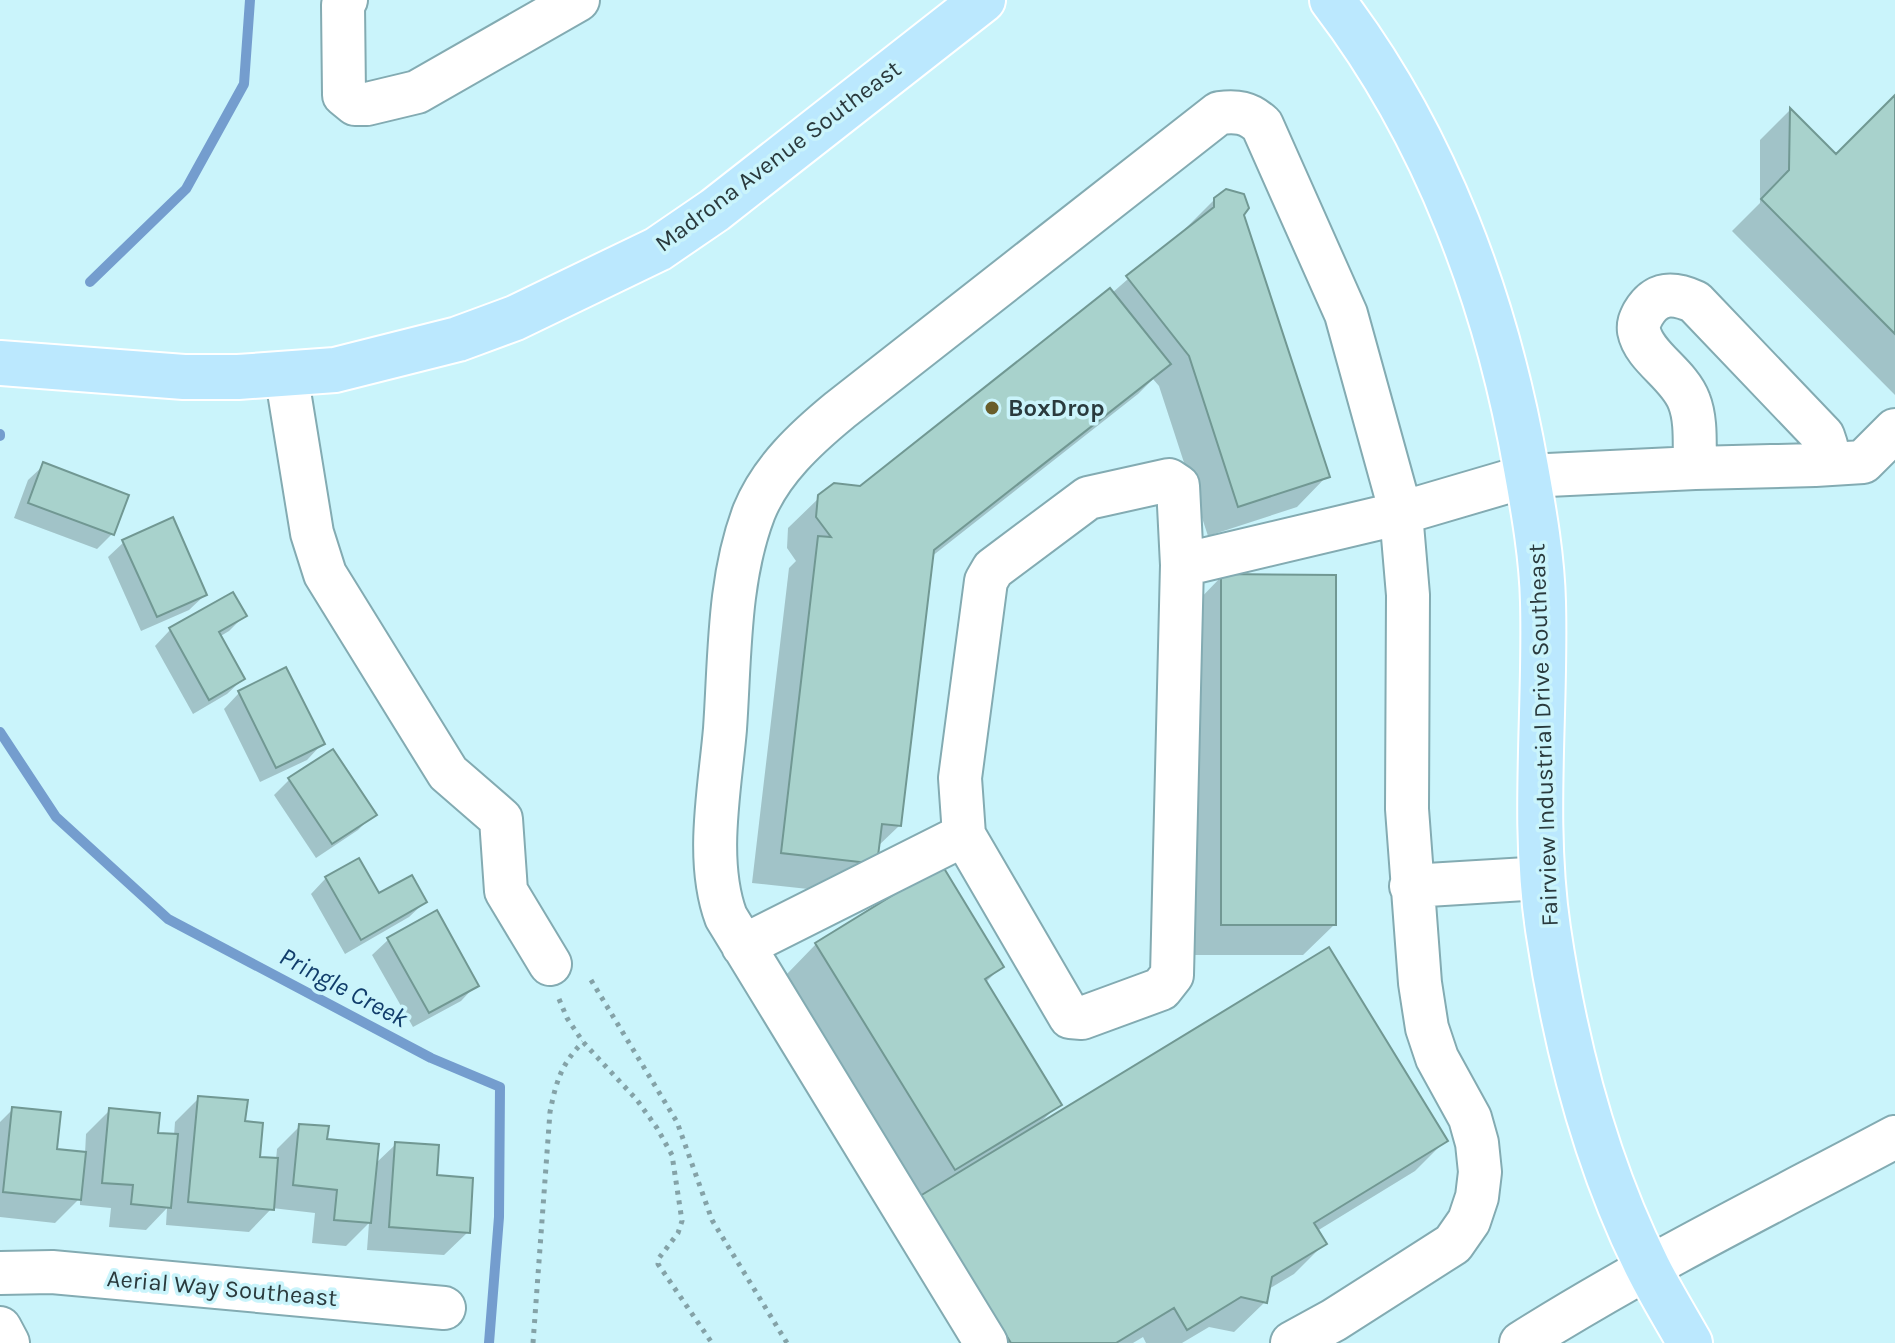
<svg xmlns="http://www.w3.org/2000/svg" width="1895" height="1343" viewBox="0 0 1895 1343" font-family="Karla,sans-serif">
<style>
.shadow{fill:#0003}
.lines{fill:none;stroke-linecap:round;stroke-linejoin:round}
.stream{stroke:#749dce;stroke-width:10}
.building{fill:#a8d2cc;stroke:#719893;stroke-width:2}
.minor-casing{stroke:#83abb2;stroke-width:46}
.major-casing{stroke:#fff;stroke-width:48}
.path{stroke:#84a2a7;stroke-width:5;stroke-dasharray:4 6;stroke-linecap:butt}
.minor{stroke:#fff;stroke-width:42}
.major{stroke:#bbe8fe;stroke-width:44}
.poi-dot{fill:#695e2b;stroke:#caf4fb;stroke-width:3}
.labels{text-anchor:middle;stroke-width:7;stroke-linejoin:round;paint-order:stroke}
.street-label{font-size:24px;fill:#2a3a3d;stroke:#caf4fb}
.poi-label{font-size:24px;font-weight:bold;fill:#2a3a3d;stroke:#caf4fb;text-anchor:start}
.water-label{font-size:26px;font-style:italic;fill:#113d6b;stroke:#caf4fb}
</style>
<rect width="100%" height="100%" fill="#caf4fb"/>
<path class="shadow" d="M1895,98v297l-163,-164 28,-28v-63l30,-30 46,47z
M1215,199l26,16 86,261 -30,31 -89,29 -49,-150 -6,-7 -15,15 -207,163 -32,269 -22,21 -32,46 -93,-10 37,-315 7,-7 -9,-13 1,-20 32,-31 41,-9 251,-195 72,-63z
M44,465l68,69 -15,15 -83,-31 14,-38z
M124,542l81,53 -16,15 -48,21 -33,-74z
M1222,576l112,349 -31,30h-112l1,-348z
M244,616l-15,15 -10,6 24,42 -16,15 -34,20 -38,-68 15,-16z
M239,693l83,51 -15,16 -47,22 -36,-73z
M332,752l42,62 -16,16 -42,28 -42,-63 15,-15z
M326,878l53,18 46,6 -16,15 -64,37 -34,-60z
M436,913l40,72 -15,16 -48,26 -41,-72 16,-15z
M816,944l186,22 -17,17 74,121 -18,18 404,19 -30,30 -98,60 7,13 -30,30 -27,16 -2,12 -31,30 -25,-5 -27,16h-36l-3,-6 -10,6h-171l-40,-147 -136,-221z
M199,1098l44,25 15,35 18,2 1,-11 23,-23 75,38 21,-20 39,33 33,55 -24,23 -77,-5 2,-27 -23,23 -34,-3 3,-30 -43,-5 -23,24 -83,-7 1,-17 -21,22 -37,-3 2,-19 -31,-3v-7l-25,25 -55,-6v-95l13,-13 42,42 30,3 1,-20 24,-24 46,24 18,2 1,-14z"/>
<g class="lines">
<path class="stream" d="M90,282l96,-93 58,-105 6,-84
M0,436v-2
M0,732l56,85 112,102 263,139 69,29 -1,130 -10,126"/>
</g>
<path class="building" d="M1895,95v239l-134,-135 28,-29 1,-62 46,46z
M1226,189l18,5 5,14 -5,7 86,262 -92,30 -49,-151 -63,-80 88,-69v-9z
M1110,288l61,76 -237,186 -33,276 -19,-2 -5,40 -96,-11 37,-317 13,1 -15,-20 2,-22 16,-12 26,3z
M43,462l86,33 -15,40 -86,-32z
M173,517l34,78 -50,22 -35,-77z
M1221,574l115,1v350h-115z
M233,592l14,24 -28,16 26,47 -36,21 -40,-72z
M286,667l39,77 -49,24 -38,-77z
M333,749l44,66 -45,29 -44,-66z
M359,858l20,35 33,-18 15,27 -66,38 -36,-63z
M942,865l62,102 -19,12 77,126 -107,65 -140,-227z
M437,910l42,76 -50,27 -42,-75z
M1329,947l119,194 -134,82 13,21 -55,33 -5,26 -26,-6 -54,33 -13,-22 -58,35h-105l-91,-147z
M198,1096l50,4 -3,21 18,2 -3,34 18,1 -4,52 -86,-8z
M12,1107l49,5 -4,37 29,3 -5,48 -78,-8z
M109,1108l51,5 -2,20 20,1 -7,74 -40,-4 2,-19 -31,-2z
M299,1124l30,2 -2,13 52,5 -8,79 -37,-3 3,-30 -44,-5z
M395,1142l44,3 -2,30 36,3 -3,55 -81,-6z"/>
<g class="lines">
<defs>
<path id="minor" d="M346,0l-3,5 1,90 11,9h12l50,-12 161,-92
M286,373l26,160 13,41 123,199 53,46 5,72 44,73
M1815,465l48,-3 32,-32
M1182,565l219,-52 126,-37 168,-8c-1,-21 2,-47 -6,-67 -10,-27 -45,-44 -50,-70 -1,-7 1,-11 4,-17 13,-22 30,-22 52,-12l128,134 3,9 -11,20 -120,3
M1411,886l132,-8
M743,946l221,-111 -4,-57 26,-197 7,-12 95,-71 81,-18 9,6 4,79 -10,410 -11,14 -79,29 -12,-1 -106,-182
M0,1273l52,-1 392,36
M0,1328l8,15
M986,1343l-260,-426c-21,-57 -6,-129 -1,-188 5,-72 3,-149 29,-217 17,-42 52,-74 86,-102l379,-297c18,-2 29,-1 43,12l84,189 55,199 7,82 -1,214 13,174 7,45 10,30 33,60 7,25 3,29 -3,25 -8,24 -16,23 -119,76 -42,23
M1521,1343c120,-76 248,-139 374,-206"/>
<path id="major" d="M1332,0c104,136 165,302 194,468 8,44 16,90 17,134 3,109 -11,219 5,327 17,115 48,235 100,339 13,26 28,50 42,75
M0,363l184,14h54l97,-7 123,-31 57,-21 143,-69 57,-39 268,-210"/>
</defs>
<use href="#minor" class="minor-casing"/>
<use href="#major" class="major-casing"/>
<path class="path" d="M591,980l86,142 35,98 75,123
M559,999l8,19 16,24 54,58 20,28 15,27 10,66 -4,12 -19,25 -1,6 54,79
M533,1343l17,-231c6,-30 11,-48 33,-70"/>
<use href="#minor" class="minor"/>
<use href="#major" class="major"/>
</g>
<circle class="poi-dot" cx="992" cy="408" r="8"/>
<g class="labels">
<g class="street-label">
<text transform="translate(778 156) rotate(-37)" y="8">Madrona Avenue Southeast</text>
<text transform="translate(1543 735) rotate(-92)" y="8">Fairview Industrial Drive Southeast</text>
<text transform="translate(222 1288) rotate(5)" y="8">Aerial Way Southeast</text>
</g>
<g class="poi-label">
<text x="1008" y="416">BoxDrop</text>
</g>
<g class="water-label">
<text transform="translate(344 987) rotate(28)" y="9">Pringle Creek</text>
</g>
</g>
</svg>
